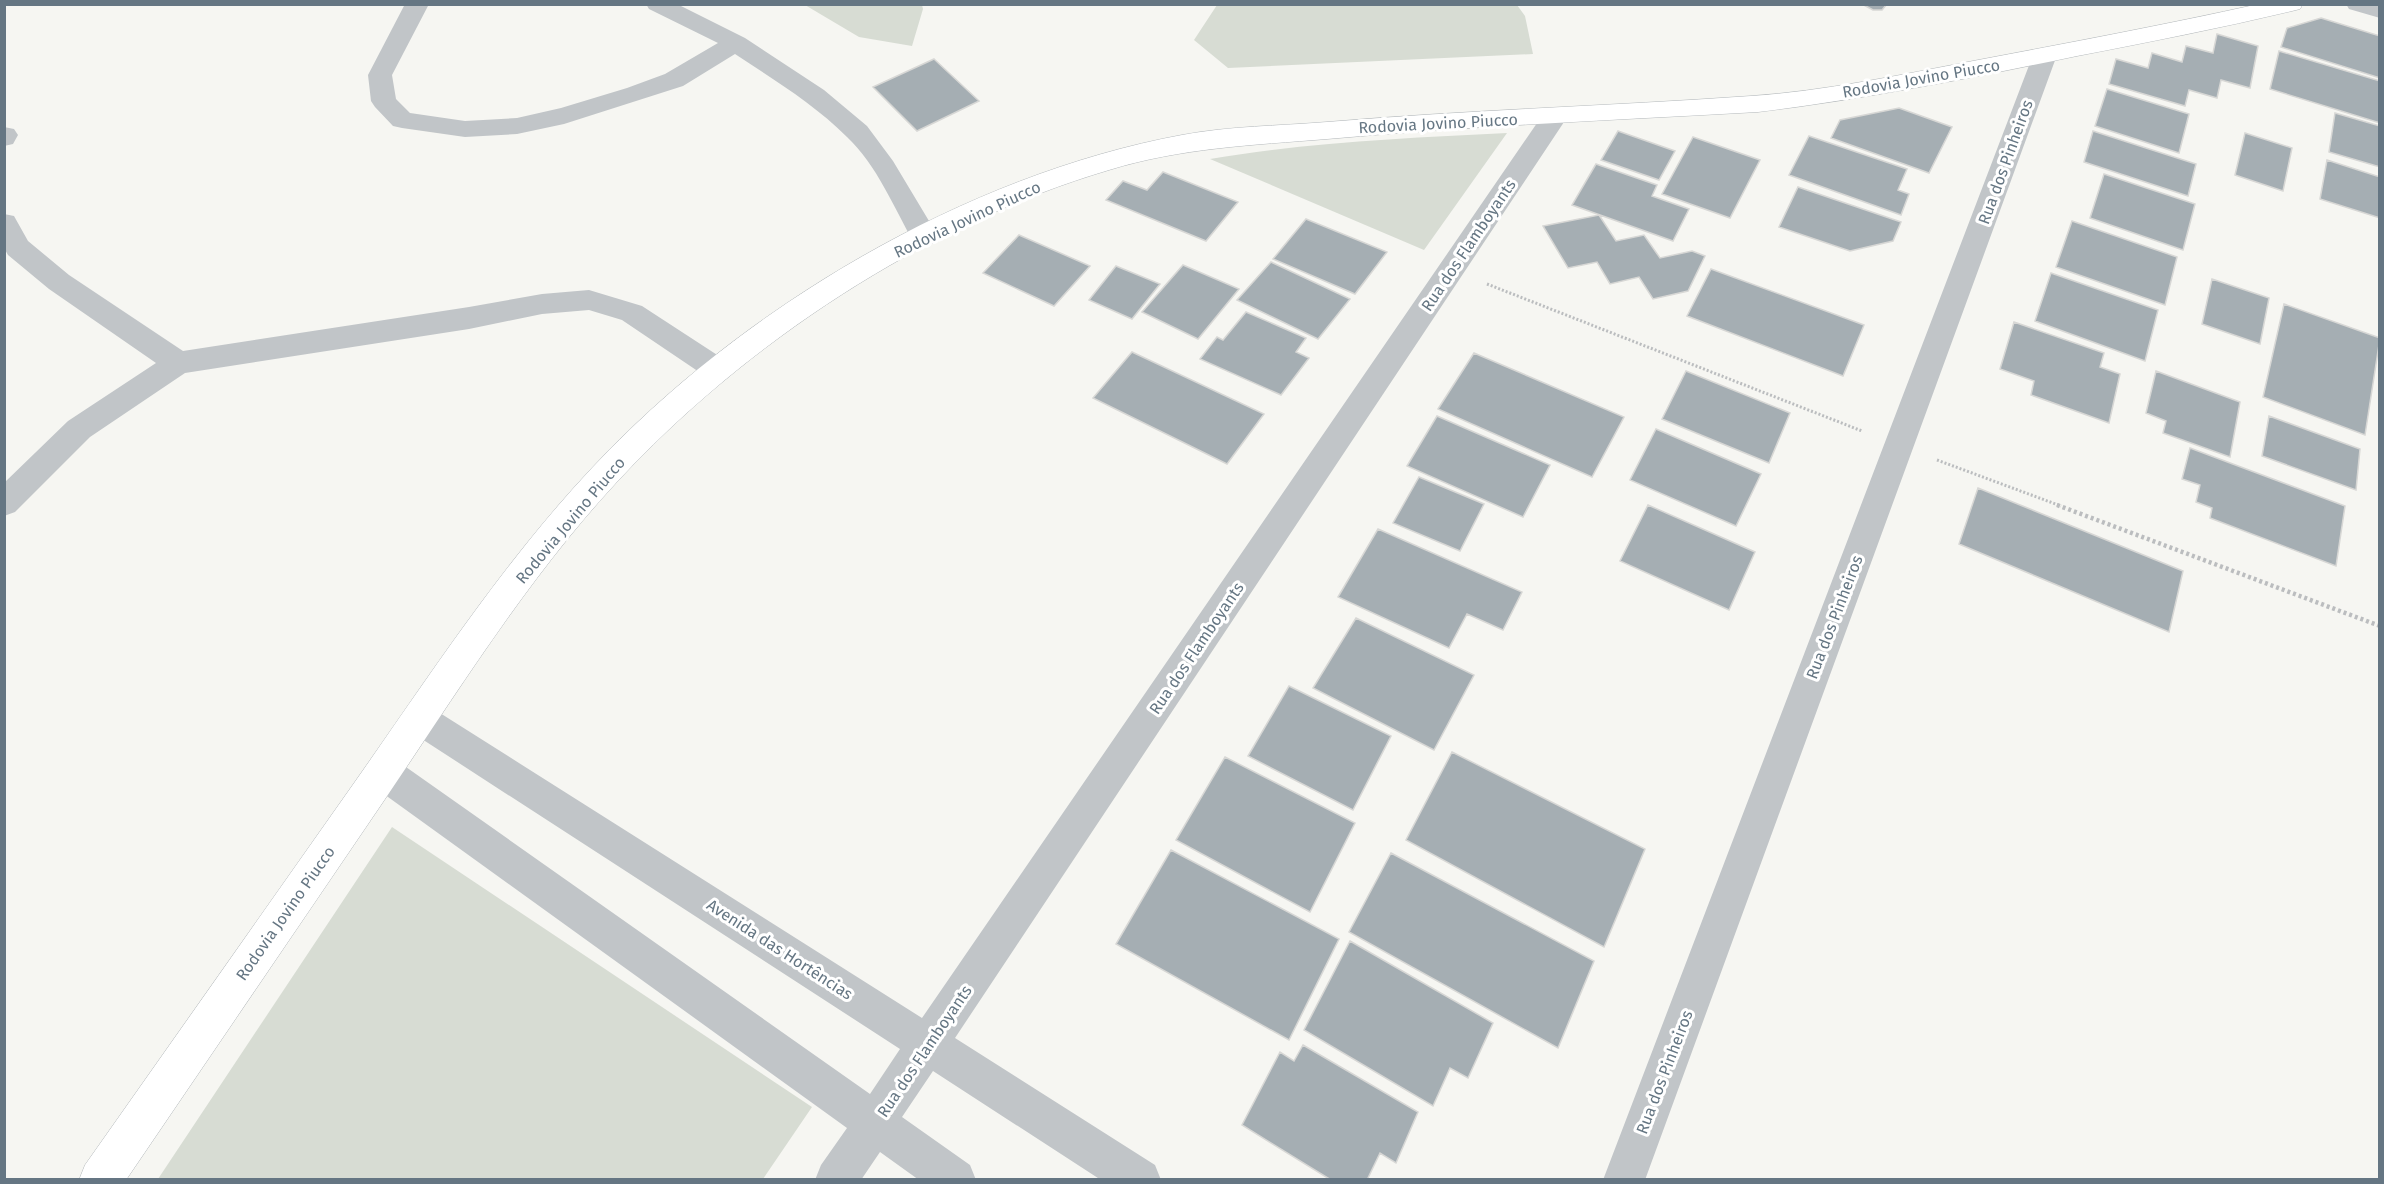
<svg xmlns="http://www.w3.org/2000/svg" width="2384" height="1184" viewBox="0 0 2384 1184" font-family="'Fira Sans',sans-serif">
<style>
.green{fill:#d7dcd3}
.building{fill:#a5aeb3;stroke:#d7d7d5;stroke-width:1.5}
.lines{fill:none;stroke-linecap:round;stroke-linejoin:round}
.major-casing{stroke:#b2b7ba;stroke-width:1}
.path-far1{stroke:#bbbdbf;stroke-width:3;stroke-dasharray:2 2;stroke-linecap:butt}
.path{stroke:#bbbdbf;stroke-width:4.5;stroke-dasharray:3 3;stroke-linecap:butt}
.minor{fill:#c1c5c8;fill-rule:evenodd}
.major{fill:#fff;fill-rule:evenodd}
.labels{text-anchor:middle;stroke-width:6;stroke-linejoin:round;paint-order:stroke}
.street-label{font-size:16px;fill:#657683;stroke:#fff}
</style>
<rect width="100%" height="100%" fill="#f6f6f2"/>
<path class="green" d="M922,5l1,4 -11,37 -53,-9 -54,-32z
M1517,5l8,11 8,38 -305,14 -34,-28 23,-35z
M1507,133l-83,117 -214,-91c98,-17 198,-21 297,-26z
M392,827l420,280 -49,72h-605z"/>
<path class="building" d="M1862,4h25l-5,6h-9z
M2321,18l59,18v42l-99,-31 6,-19z
M2217,34l41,12 -8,42 -29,-8 -4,18 -28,-8 -4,16 -76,-22 7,-25 32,9 4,-15 30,9 4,-16 27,7z
M2279,51l101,30v42l-110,-34z
M934,59l45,42 -62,30 -44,-44z
M2107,89l82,25 -10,39 -84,-27z
M1899,108l53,19 -23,46 -98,-35 9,-18z
M2335,113l45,13v41l-51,-15z
M1618,131l57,20 -16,29 -58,-20z
M2093,131l103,33 -8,32 -104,-34z
M2245,133l47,15 -9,43 -48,-16z
M1809,136l98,33 -9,21 11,4 -8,21 -112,-40z
M1693,137l67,23 -30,58 -68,-24z
M2327,160l53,17v41l-60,-19z
M1596,164l61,21 -5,11 37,13 -16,32 -101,-36z
M1163,172l75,30 -32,39 -100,-41 17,-19 24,9z
M2104,174l91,30 -12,46 -93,-32z
M1798,187l103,35 -8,19 -43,10 -71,-24z
M1599,215l17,26 28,-6 16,23 32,-7 13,5 -17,35 -35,8 -14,-22 -29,7 -13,-22 -29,6 -25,-42z
M1306,219l81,33 -32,42 -82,-35z
M2072,221l105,36 -12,48 -109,-38z
M1019,235l71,31 -36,40 -71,-33z
M1271,262l79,37 -32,40 -81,-39z
M1183,265l56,24 -41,50 -56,-27z
M1116,266l44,18 -28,35 -43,-19z
M1711,269l153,56 -21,51 -156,-60z
M2051,273l107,37 -13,51 -110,-40z
M2212,279l57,19 -9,46 -58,-20z
M2284,304l96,34 -15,97 -102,-38z
M1246,312l60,26 -10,14 13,6 -28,37 -81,-36 17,-22 6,3z
M2014,322l90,31 -4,14 20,7 -11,49 -78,-28 3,-14 -34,-12z
M1132,352l132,62 -37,50 -134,-66z
M1474,353l150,64 -32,60 -154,-68z
M1686,371l104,42 -21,50 -107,-44z
M2156,371l84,31 -10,55 -67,-24 3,-12 -20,-8z
M1437,416l113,49 -27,52 -116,-51z
M2269,416l91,33 -4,41 -94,-34z
M1656,429l105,45 -25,52 -106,-46z
M2190,448l155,58 -9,60 -126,-48 2,-10 -16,-6 4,-17 -18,-6z
M1419,477l65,27 -24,47 -67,-28z
M1978,488l205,83 -14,61 -210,-88z
M1648,505l107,47 -26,58 -109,-49z
M1378,529l144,63 -19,38 -36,-16 -18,34 -111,-51z
M1356,618l118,57 -40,75 -121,-62z
M1289,686l102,50 -38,74 -105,-54z
M1452,752l193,97 -41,98 -198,-107z
M1225,757l130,66 -45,89 -134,-72z
M1171,850l168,89 -50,101 -173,-96z
M1391,853l203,108 -36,87 -209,-116z
M1350,941l143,82 -25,55 -18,-10 -17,38 -129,-76z
M1303,1045l115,67 -22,51 -16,-10 -13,27h-36l-89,-55 38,-73 14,9z"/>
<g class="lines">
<defs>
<path id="major" d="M2259,4h44l-3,5 -8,2c-71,17 -143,31 -215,45 -106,22 -212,43 -319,56 -144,8 -287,14 -431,27 -74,6 -147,9 -218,31 -183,54 -364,173 -493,313 -90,97 -161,213 -235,322 -85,125 -170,250 -255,375h-47l6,-15c89,-126 178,-253 267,-379 76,-108 149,-221 239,-317 150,-161 375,-294 591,-334 48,-9 97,-9 145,-13 141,-12 283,-16 424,-26 74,-5 149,-21 222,-35 95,-18 191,-36 286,-57z"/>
</defs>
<use href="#major" class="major-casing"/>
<path class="path-far1" d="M1487,284l375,147
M1937,460l124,46"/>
<path class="path" d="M2057,505l323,121"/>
<path class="minor" d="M405,4h24l-37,71 4,24 14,14 55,8 52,-3 44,-10 66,-20 38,-14 53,-31 -69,-34 -3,-5h31l68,34 79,52 43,36 26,35 45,75 -4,7 -10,3 -10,-3c-20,-35 -37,-78 -67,-106 -33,-33 -73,-57 -112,-83l-52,32 -119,38 -47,10 -52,3 -63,-9 -9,-2 -18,-19 -4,-6 -3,-26z
M2346,4h34v14l-31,-9z
M2045,47l9,3 3,5 -412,1125h-42l430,-1125 3,-5z
M1555,108l9,2 4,6 -4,6 -609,916 200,127 6,15h-60l-168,-109 -31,46 68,48 6,15h-57l-39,-28 -19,28h-46l6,-15 26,-37 -477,-344 -5,-12 5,-12 13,-5 13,5 474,334 30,-45 -492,-319 -6,-11 6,-11 12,-5 12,5 490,310 624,-908z
M4,127l10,2 4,6 -5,9 -9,2z
M4,214l10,2 14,25 41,34 114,76 286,-44 73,-13 47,-4 53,16 86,56 5,8 -5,8 -10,3 -10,-3 -86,-58 -33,-10 -47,4 -73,15 -284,44 -95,64 -75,75 -11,4v-33l64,-62 88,-58 -107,-74 -41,-34 -4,-7z"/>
<use href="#major" class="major"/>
</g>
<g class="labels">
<g class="street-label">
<text transform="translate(1921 78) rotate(-10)" y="6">Rodovia Jovino Piucco</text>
<text transform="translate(1438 123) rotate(-3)" y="6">Rodovia Jovino Piucco</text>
<text transform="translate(2005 162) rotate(-70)" y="6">Rua dos Pinheiros</text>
<text transform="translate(967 219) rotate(-25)" y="6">Rodovia Jovino Piucco</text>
<text transform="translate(1468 245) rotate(-56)" y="6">Rua dos Flamboyants</text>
<text transform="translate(570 520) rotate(-50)" y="6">Rodovia Jovino Piucco</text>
<text transform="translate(1834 617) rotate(-69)" y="6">Rua dos Pinheiros</text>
<text transform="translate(1196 648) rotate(-56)" y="6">Rua dos Flamboyants</text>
<text transform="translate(285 913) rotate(-55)" y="6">Rodovia Jovino Piucco</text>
<text transform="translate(780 949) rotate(33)" y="6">Avenida das Hortências</text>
<text transform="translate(924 1051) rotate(-56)" y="6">Rua dos Flamboyants</text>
<text transform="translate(1664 1072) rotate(-69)" y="6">Rua dos Pinheiros</text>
</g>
</g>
<rect width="2384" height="1184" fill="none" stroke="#657683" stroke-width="12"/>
</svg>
